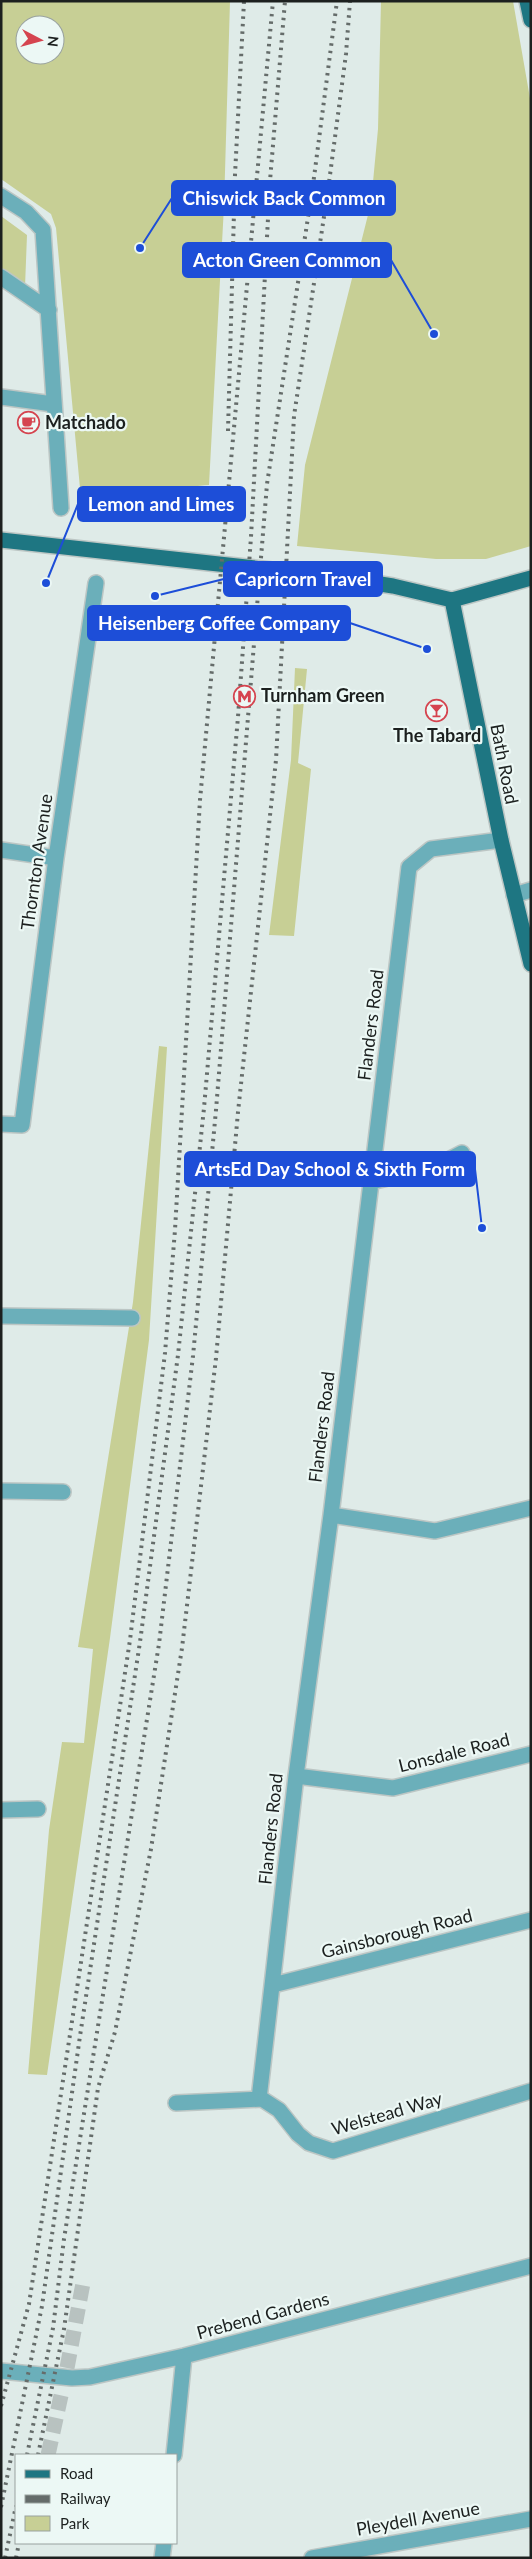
<svg xmlns="http://www.w3.org/2000/svg" width="532" height="2559" viewBox="0 0 532 2559" font-family="Lato,sans-serif">
<style>
.green{fill:#c7cf95;fill-rule:evenodd}
.lines{fill:none;stroke-linecap:round;stroke-linejoin:round}
.minor-tunnel{stroke:#b8c2c0;stroke-width:15;stroke-dasharray:15 8;stroke-linecap:butt}
.minor-casing{stroke:#bcc6c4;stroke-width:18}
.major-casing{stroke:#bcc6c4;stroke-width:18}
.minor{stroke:#6bafba;stroke-width:15}
.major{stroke:#1e7682;stroke-width:15}
.rail{stroke:#656c6a;stroke-width:4;stroke-dasharray:2.5 5;stroke-linecap:butt}
.labels{text-anchor:middle;stroke-width:4.5;stroke-linejoin:round;paint-order:stroke}
.poi-label{font-size:18px;font-weight:bold;fill:#1c201f;stroke:#ecf8f5;text-anchor:start}
.street-label{font-size:18px;fill:#1c201f;stroke:#ecf8f5}
.leader{fill:none;stroke:#1d4ed8;stroke-width:2}
.callout-dot{fill:#1d4ed8;stroke:#ecf8f5;stroke-width:2}
.callout{fill:#1d4ed8;stroke:#1d4ed8;stroke-width:2}
.callout-label{font-size:19px;text-anchor:middle;font-weight:bold;fill:#fff}
</style>
<rect width="100%" height="100%" fill="#dfebe8"/>
<path class="green" d="M1,1h229l-6,205 -15,279c-27,2 -50,7 -65,32l-62,-7 -26,-282 -5,-14 -50,-35zM25,25h30v30h-30z
M381,1h132l18,103v442l-45,13h-50l-139,-13 8,-81 66,-262 7,-74z
M1,216l26,19 -2,52 -24,-17z
M295,668l12,1 -9,94 13,6 -17,167 -25,-1 22,-175z
M159,1046l8,1 -18,293 -39,298 -63,437 -19,-1 21,-244 13,-88 22,1 9,-94 -15,-2 55,-345z"/>
<g class="lines">
<path class="minor-tunnel" d="M67,2368l17,-90
M48,2455l14,-64"/>
<defs>
<path id="minor" d="M1,196l25,16 17,18 18,278
M1,277l48,33
M1,397l52,7
M1,850l55,8
M514,895l17,-5
M1,1124l21,1 34,-267 40,-275
M371,1182l66,-16 25,-13
M1,1316l131,2
M1,1491l62,1
M331,1515l104,16 96,-23
M296,1776l97,12 138,-34
M1,1810l37,-1
M273,1985l258,-65
M259,2099l37,-323 35,-261 78,-648 22,-18 70,-9
M176,2103l86,-4 17,11 19,24 11,9 24,8 198,-60
M1,2371l71,7 18,-1 94,-21 347,-90
M174,2455l10,-99
M162,2558l2,-15
M312,2558l219,-39"/>
<path id="major" d="M527,1l4,19
M1,540l335,37 57,9 59,14 79,-22
M452,600l49,240 30,124"/>
</defs>
<use href="#minor" class="minor-casing"/>
<use href="#major" class="major-casing"/>
<use href="#minor" class="minor"/>
<use href="#major" class="major"/>
<path class="rail" d="M228,431l7,-256 9,-174
M1,2406l28,-102 101,-664 35,-287 10,-123 25,-430 73,-799
M27,2455l26,-127 11,-89 95,-595 34,-288 23,-246 51,-626 46,-299 24,-184
M38,2455l26,-126 34,-241 17,-56 36,-183 31,-201 34,-290 22,-246 38,-352 18,-344 34,-226 18,-136 4,-53
M1,2507l41,-201 38,-270 60,-394 38,-287 26,-247 34,-391 13,-180 19,-356 15,-180
M5,2558l11,-52
M16,2558l3,-15"/>
</g>
<defs>
<symbol id="cafe-ring" viewBox="-11 -11 22 22"><circle r="9.5" fill="#ecf8f5" stroke="#d5444f" stroke-width="1.5"/><path d="M-5.5-4.5H6V0H3Q3 3.5 0 3.5H-2.5Q-5.5 3.5-5.5 0ZM3-3.2v2h1.7v-2ZM-6 4.5H4V6H-6Z" fill="#d5444f"/></symbol>
<symbol id="metro-ring" viewBox="-11 -11 22 22"><circle r="9.5" fill="#ecf8f5" stroke="#d5444f" stroke-width="1.5"/><path d="M-5.5 5V-5H-3L0 0L3-5H5.5V5H3V-.5L0 4L-3-.5V5Z" fill="#d5444f"/></symbol>
<symbol id="bar-ring" viewBox="-11 -11 22 22"><circle r="9.5" fill="#ecf8f5" stroke="#d5444f" stroke-width="1.5"/><path d="M-6-5H6L.8 .8V4.5H3.5V6h-7V4.5H-.8V.8Z" fill="#d5444f"/></symbol>
</defs>
<g fill-rule="evenodd">
<use href="#cafe-ring" x="16" y="410" width="25" height="25"/>
<use href="#metro-ring" x="232" y="684" width="25" height="25"/>
<use href="#bar-ring" x="424" y="698" width="25" height="25"/>
</g>
<g class="labels">
<g class="poi-label">
<text x="45" y="429">Matchado</text>
<text x="261" y="702">Turnham Green</text>
<text x="437" y="742" text-anchor="middle">The Tabard</text>
</g>
<g class="street-label">
<text transform="translate(504 764) rotate(79)" y="6">Bath Road</text>
<text transform="translate(37 862) rotate(-82)" y="6">Thornton Avenue</text>
<text transform="translate(371 1025) rotate(-83)" y="6">Flanders Road</text>
<text transform="translate(322 1427) rotate(-83)" y="6">Flanders Road</text>
<text transform="translate(454 1753) rotate(-14)" y="6">Lonsdale Road</text>
<text transform="translate(271 1829) rotate(-84)" y="6">Flanders Road</text>
<text transform="translate(397 1934) rotate(-14)" y="6">Gainsborough Road</text>
<text transform="translate(387 2114) rotate(-16)" y="6">Welstead Way</text>
<text transform="translate(263 2316) rotate(-15)" y="6">Prebend Gardens</text>
<text transform="translate(418 2519) rotate(-10)" y="6">Pleydell Avenue</text>
</g>
</g>
<path class="leader" d="M140 248L172 198M434 334L391 260M46 583L78 504M155 596L224 579M427 649L350 623M482 1228L475 1169"/>
<g class="callout-dot">
<circle cx="140" cy="248" r="5"/>
<circle cx="434" cy="334" r="5"/>
<circle cx="46" cy="583" r="5"/>
<circle cx="155" cy="596" r="5"/>
<circle cx="427" cy="649" r="5"/>
<circle cx="482" cy="1228" r="5"/>
</g>
<g class="callout">
<rect x="172" y="181" width="223" height="34" rx="5"/>
<rect x="183" y="243" width="208" height="34" rx="5"/>
<rect x="78" y="487" width="167" height="34" rx="5"/>
<rect x="224" y="562" width="158" height="34" rx="5"/>
<rect x="88" y="606" width="262" height="34" rx="5"/>
<rect x="185" y="1152" width="290" height="34" rx="5"/>
</g>
<g class="callout-label">
<text x="284" y="205">Chiswick Back Common</text>
<text x="287" y="267">Acton Green Common</text>
<text x="161" y="511">Lemon and Limes</text>
<text x="303" y="586">Capricorn Travel</text>
<text x="219" y="630">Heisenberg Coffee Company</text>
<text x="330" y="1176">ArtsEd Day School &amp; Sixth Form</text>
</g>
<rect width="532" height="2559" fill="none" stroke="#1c201f" stroke-width="5"/>
<rect x="15" y="2454" width="162" height="90" fill="#ecf8f5" stroke="#99a29f"/>
<rect x="25" y="2470" width="25" height="8" fill="#1e7682" stroke="#99a29f"/>
<text x="60" y="2479" font-size="15" fill="#1c201f">Road</text>
<rect x="25" y="2495" width="25" height="8" fill="#656c6a" stroke="#99a29f"/>
<text x="60" y="2504" font-size="15" fill="#1c201f">Railway</text>
<rect x="25" y="2516" width="25" height="15" fill="#c7cf95" stroke="#99a29f"/>
<text x="60" y="2529" font-size="15" fill="#1c201f">Park</text>
<g transform="translate(40 40) rotate(96)"><circle r="24" fill="#ecf8f5" stroke="#99a29f"/>
<path d="M0-4L9 19L0 12L-9 19Z" fill="#d5444f"/>
<text y="-8" font-size="14" font-weight="bold" text-anchor="middle" fill="#1c201f">N</text>
</g>
</svg>
